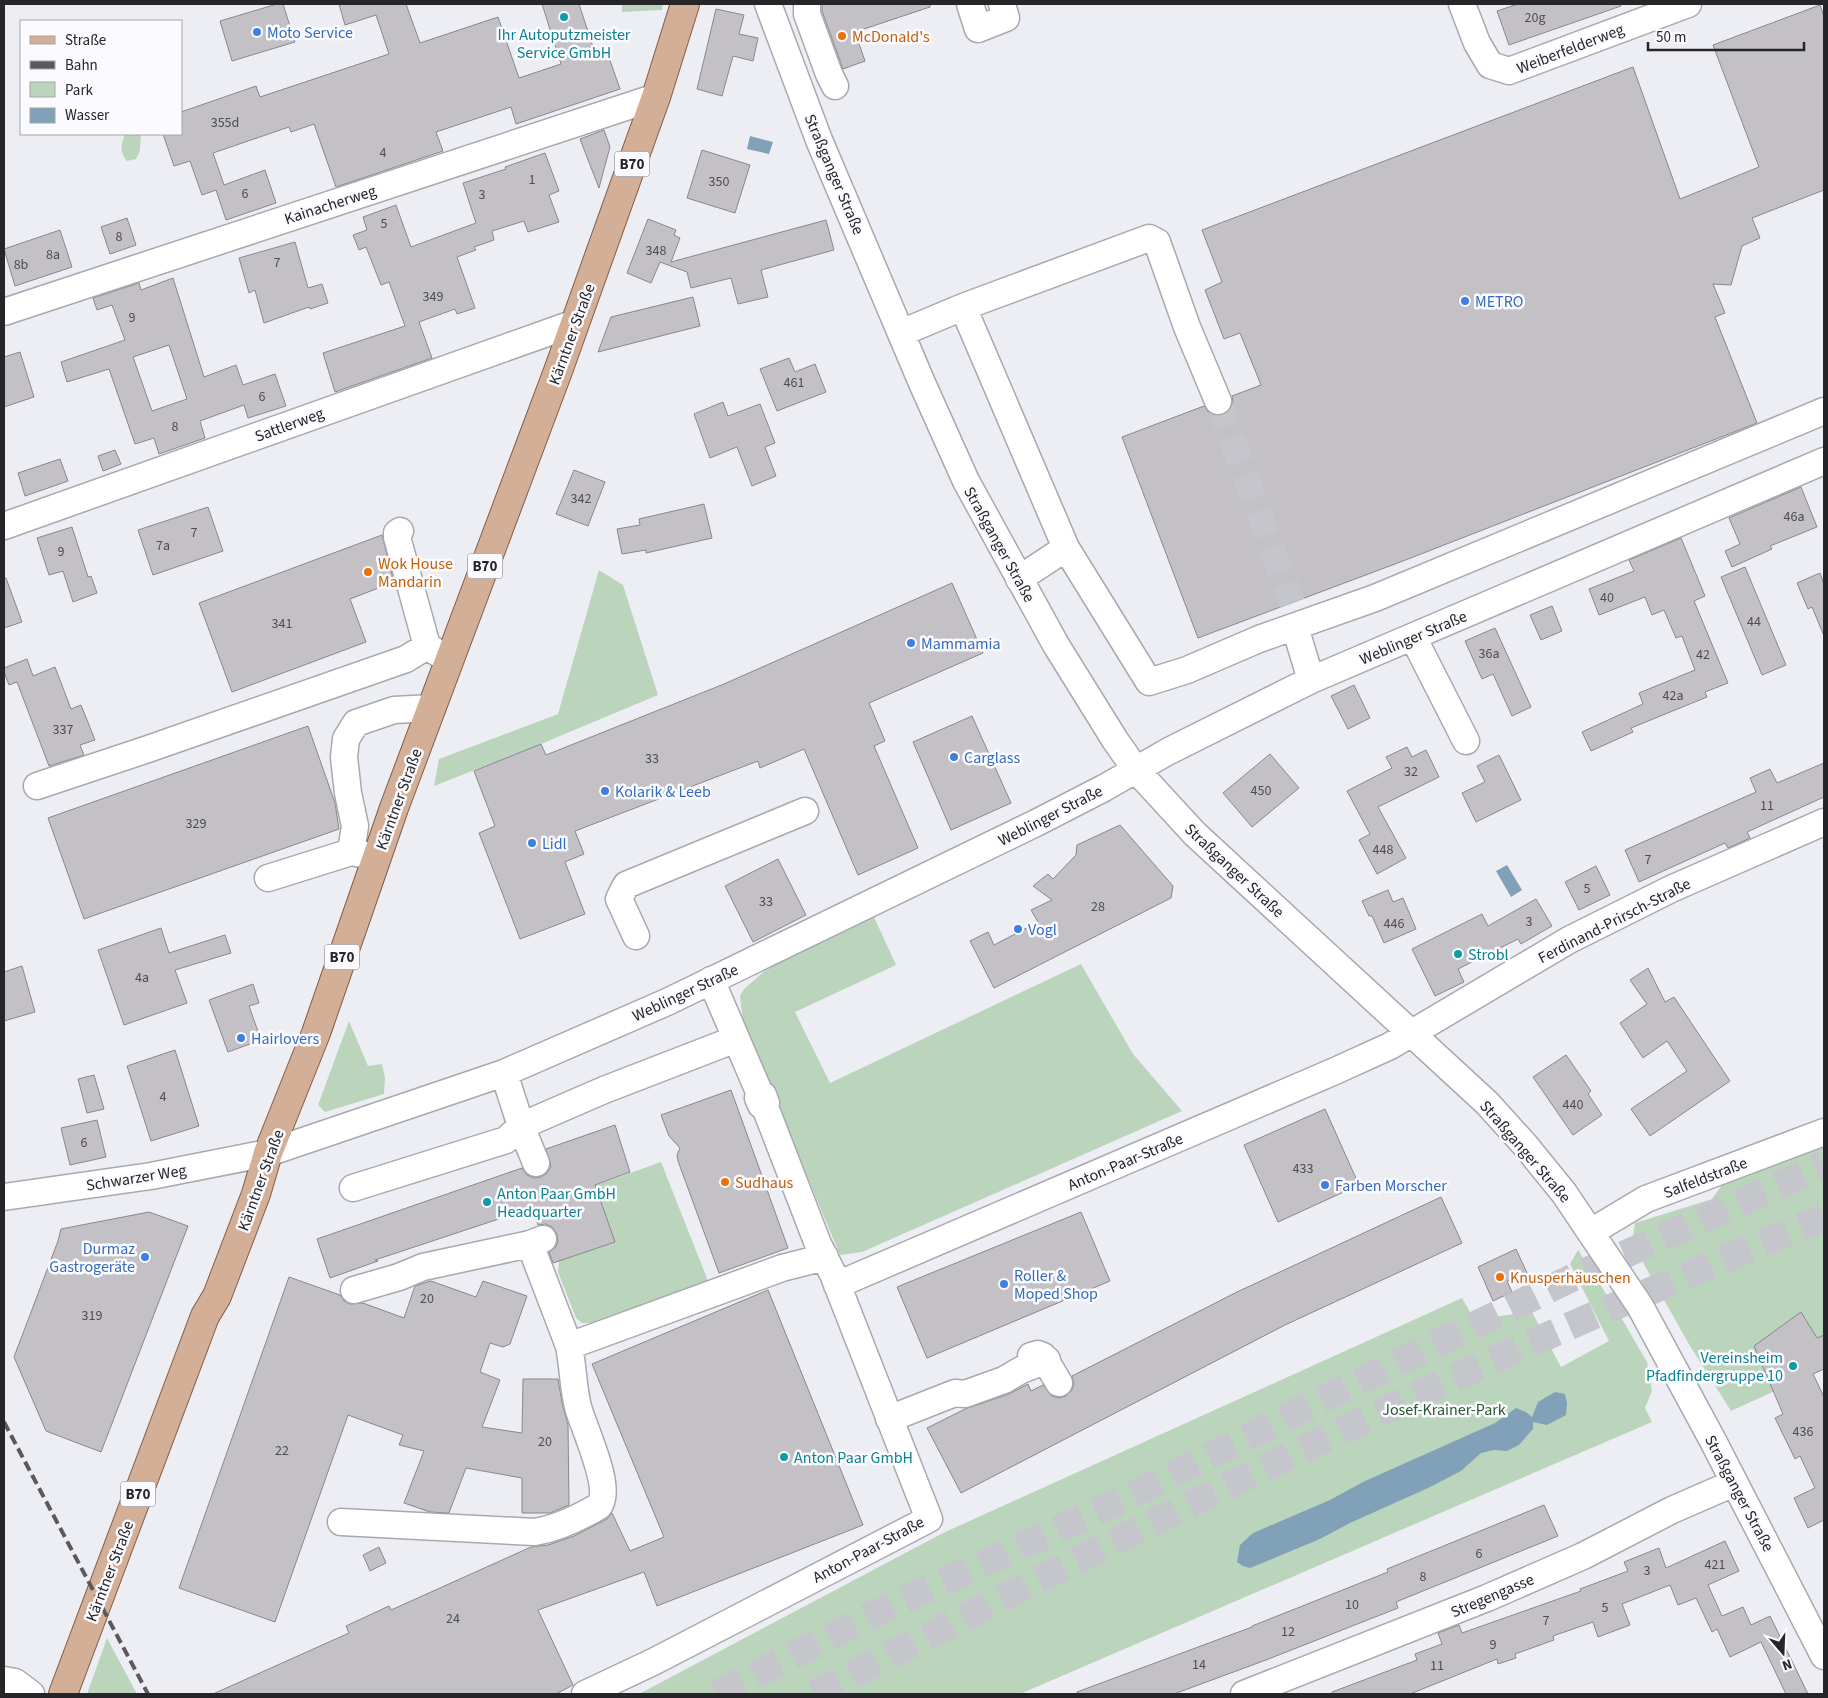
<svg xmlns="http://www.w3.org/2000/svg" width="1828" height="1698" viewBox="0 0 1828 1698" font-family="'Source Sans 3',sans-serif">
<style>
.green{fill:#bbd5bc}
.water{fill:#80a1b7}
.building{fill:#c4c1c6;stroke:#8a878c;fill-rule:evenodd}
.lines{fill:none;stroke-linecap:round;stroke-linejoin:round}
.minor-tunnel{stroke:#c5c6cb;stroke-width:26;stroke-dasharray:26 13;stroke-linecap:butt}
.highway-tunnel{stroke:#c5c6cb;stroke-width:28;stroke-dasharray:28 14;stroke-linecap:butt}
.minor-casing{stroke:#a8a9af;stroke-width:29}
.major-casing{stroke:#835d44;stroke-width:30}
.minor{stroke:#fff;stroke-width:26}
.major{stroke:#d3af98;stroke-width:28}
.rail{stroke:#5a5a5d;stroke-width:4;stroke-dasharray:10 5;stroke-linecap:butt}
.culture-dot{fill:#0f9aa8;stroke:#fbfbff;stroke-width:2}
.shop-dot{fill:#3f7fe0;stroke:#fbfbff;stroke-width:2}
.food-dot{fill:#e8710a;stroke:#fbfbff;stroke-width:2}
.labels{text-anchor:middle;stroke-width:5;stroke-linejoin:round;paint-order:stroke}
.number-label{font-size:14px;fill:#4e4d50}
.shield{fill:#fbfbff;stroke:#666668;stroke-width:1}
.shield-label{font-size:15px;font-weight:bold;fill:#262628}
.shop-label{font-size:16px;fill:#366cbe;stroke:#fbfbff;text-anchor:start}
.culture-label{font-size:16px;fill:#0d838f;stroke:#fbfbff;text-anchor:start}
.food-label{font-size:16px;fill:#c56008;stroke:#fbfbff;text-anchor:start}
.street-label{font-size:16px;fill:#262628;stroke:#fbfbff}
.park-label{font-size:16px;fill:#2d5730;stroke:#fbfbff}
</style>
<rect width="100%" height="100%" fill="#edeef4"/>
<path class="green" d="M622,4h41l-1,6 -40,2z
M125,134h16l-1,16 -4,9 -9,2c-8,-9 -6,-17 -2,-27z
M599,570l24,15 35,110 -117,49 -107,42 5,-27 119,-45z
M871,915l3,2 22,48 -101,47 35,71 251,-119 52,90 49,57 -320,141 -22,3 -97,-232 -3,-27 4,-7 21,-18 30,-18z
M349,1021l19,45 14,-2 3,14 -1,16 -59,18 -7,-7z
M1824,1140v229l-93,42 -41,-65 -58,-103 3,-20 77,-24 12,-17z
M661,1162l47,119 -115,42h-11l-6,-5 -18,-46 1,-11 56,-19 -52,-45z
M1578,1250l44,69 25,43 5,29 -7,17 7,14 -632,272h-381l304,-161 519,-235 12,21 58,-7 29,55 48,-26 -39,-77z
M107,1638l30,56h-50z"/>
<path class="water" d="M750,136l23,6 -4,12 -22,-5z
M1507,865l15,25 -11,7 -15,-26z
M1555,1392l10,2 2,9 -1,12 -19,10 -14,-3v7l-14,16 -12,6 -13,-1 -13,3 -20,18 -33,17 -78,35 -30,16 -70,29 -7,-2 -6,-4 3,-17 13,-12 77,-33 33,-18 132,-59 21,-15 10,4 6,5 6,-15z"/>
<path class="building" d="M277,4h6l12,38 -63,19 -12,-40z
M339,4h67l14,39 78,-26 21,61 42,-14 -19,-60h37l16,49 11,-4 14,40 -104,35 -5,-17 -75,25 7,19 -107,36 -22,-63 -23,8 -2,-5 -76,26 11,32 41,-15 11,33 -50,17 -10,-30 -14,5 -12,-34 -16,5 -11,-32h18v-22l75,-26 4,11 129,-43 -13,-39 -31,10z
M822,4h108v3l-75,25 10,29 -22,8 -21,-58z
M1518,4h103v2l-112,39 -12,-34z
M1820,5l4,11v174l-72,28 8,20 -18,8 -11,39 -18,-1 12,29 -10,4 42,106 -354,138 -205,77 -76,-201 82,-31 5,7 8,3 6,-1 7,-5 3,-8 -1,-6 29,-11 -21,-52 -16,6 -19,-49 17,-8 -20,-52 431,-163 47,132 79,-32 -46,-122z
M716,9l28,6 -5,19 19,4 -5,23 -20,-5 -11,40 -25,-7z
M604,130l6,17 -11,41 -19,-49z
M702,150l48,15 -15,48 -48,-15z
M545,153l14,38 -10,4 10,27 -31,10 -4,-11 -32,10 2,9 -20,7 2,3 -19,7 18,51 -18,6 -2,-5 -36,13 13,36 -97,34 -12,-39 82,-27 -16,-44 -8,3 -15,-38 -7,3 -6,-15 14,-5 -4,-13 33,-12 15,42 65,-24 -13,-40 43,-14 -1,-2z
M127,218l9,27 -26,9 -9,-27z
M648,219l28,11 -2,5 6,3 -9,24 155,-42 8,30 -73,20 7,27 -30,7 -7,-26 -40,10 -4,-16 -27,-10 -9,21 -24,-10z
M60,230l12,37 -57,19 -11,-37z
M295,242l13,46 14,-4 6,19 -18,6 -1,-2 -45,16 -9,-33 -6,3 -10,-35z
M173,278l31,99 32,-12 7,20 32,-11 11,32 -38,12 -4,-13 -44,16 5,17 -46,16 -5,-16 -19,6 -26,-75 -42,13 -6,-20 64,-22 -13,-35 -15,5 -4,-12 46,-15 2,7zM169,345l18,54 -35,12 -19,-54z
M693,297l7,29 -102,26 13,-35z
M20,352l14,45 -30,10v-50z
M789,358l6,14 20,-8 11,28 -49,19 -17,-42z
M723,402l5,14 32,-12 15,39 -10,4 11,29 -24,10 -15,-39 -27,11 -16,-44z
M115,450l6,14 -18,7 -5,-15z
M60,459l8,22 -43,15 -7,-23z
M574,470l31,12 -17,44 -32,-12z
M1801,487l16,40 -47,19 2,3 -40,18 -7,-16 15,-7 -11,-26z
M704,504l8,34 -66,15v-3l-24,4 -5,-25 23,-4 -1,-6z
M208,507l15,44 -70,24 -15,-45z
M72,527l16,50 3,-1 6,17 -24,9 -10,-31 -14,4 -12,-37z
M382,535l12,47 -44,17 16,43 -134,50 -33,-89z
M1681,538l24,58 -11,5 34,82 -23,9 2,5 -76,31 2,4 -42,19 -9,-19 61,-28 -4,-11 56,-23 -13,-34 -6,2 -12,-28 -12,5 -7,-18 -46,18 -10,-26 45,-18 -5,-11z
M1745,567l41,98 -24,10 -41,-98z
M1820,573l4,11v52l-12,-29 -4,2 -11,-26z
M4,578h2l16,44 -18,6z
M952,583l31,70 -114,50 16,38 -11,5 44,102 -60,27 -54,-126 -44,19 -2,-7 -183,70 9,23 -19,8 20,52 -65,25 -41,-106 16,-7 -21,-55 67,-27 5,11 178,-71z
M1552,606l10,25 -21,9 -11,-25z
M1495,628l36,79 -19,9 -19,-42 -11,5 -17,-38z
M27,659l6,17 22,-9 16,42 10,-4 14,35 -15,5 4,10 -35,11 -32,-84 -8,3 -5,-13v-4z
M1354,685l16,33 -22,11 -17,-33z
M972,716l39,87 -60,27 -38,-88z
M308,726l27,77 4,26 -255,90 -36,-101z
M1407,747l5,10 14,-7 13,27 -61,30 28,51 -29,16 -18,-34 11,-6 -23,-43 45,-23 -6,-11z
M1270,754l29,34 -47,39 -29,-34z
M1499,755l22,45 -45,22 -14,-29 23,-11 -8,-16z
M1824,763v34l-77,35 3,6 -22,10 -3,-5 -86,39 -14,-32 131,-58 -6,-14 20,-9 7,14z
M1120,825l53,61 -2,12 -177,90 -24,-47 18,-9 6,13 44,-23 -7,-12 21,-10 -19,-14 15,-12 5,5 23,-24 1,-10z
M778,859l28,56 -53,27 -28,-56z
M1596,866l14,29 -31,15 -14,-28z
M1388,890l5,12 10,-4 13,31 -32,14 -12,-27h-3l-7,-15z
M1536,899l16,27 -31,18 -3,-5 -60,30 6,13 -29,14 -23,-47 70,-35 6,12z
M161,928l8,25 56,-18 6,18 -56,17 12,33 -63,22 -26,-75z
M22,966l13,46 -31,9v-49z
M1648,968l17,34 9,-5 56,84 -80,55 -19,-27 56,-38 -20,-30 -24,17 -23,-35 27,-19 -17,-24z
M253,984l6,19 -10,3 12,34 -33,12 -19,-52z
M175,1050l24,76 -48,15 -24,-75z
M1566,1055l25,36 -3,3 14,21 -29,20 -40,-58z
M94,1075l10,34 -17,4 -9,-34z
M731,1090l57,158 -69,25 -41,-112 -1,-6 3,-7 -11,-12 -8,-21z
M1325,1109l34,76 -81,37 -34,-77z
M97,1120l9,37 -36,8 -9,-37z
M615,1125l15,47 -35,13 20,57 -62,21 -4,-11 6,-4 3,-6 -1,-8 -5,-7 -6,-3 -8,1 -6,-17 -157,52 3,1 -48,17 -13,-39 205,-71 5,7 7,3 7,-1 6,-4 4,-7 -5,-17z
M1441,1197l21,46 -177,82 -324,168 -34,-65 38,-19 44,-15 19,-10 3,7 12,-6 9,11 7,2 7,-2 6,-6 2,-7 -2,-7 165,-84z
M149,1212l39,14 -87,226 -55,-21 -32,-74 44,-116 3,-12z
M1081,1212l29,69 -183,77 -30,-71z
M1516,1249l11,24 -20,8 5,11 -19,9 -15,-34z
M289,1277l51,18 4,6 6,3 13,-1 41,15 11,-32 16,-5 45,16 7,-16 44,15 -17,48 -7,3 -13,-4 -10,29 20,8 -18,47 40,6 1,-54h35l4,24 6,22 1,80 -19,8h-28v-35l-56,-10 -17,45 -19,-1 -26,-9 20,-52 -25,-6 4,-10 -55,-20 -73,207 -96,-34z
M768,1290l95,235 -206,81 -13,-34 -106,38 35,75 -17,9h-343l136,-61 -3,-7 43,-20 2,4 140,-63 17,-2 26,-9 33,-17 5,-6 18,38 34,-14 -72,-173z
M1801,1312l16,26 7,-3v34l-11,5 11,23v123l-16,8 -14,-30 21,-10 -15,-32 -5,3 -20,-41 8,-4 -29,-68z
M1544,1505l14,31 -162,66 2,6 -132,52 -92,34h-97v-2l175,-65v-1l136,-54 -1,-3z
M1725,1541l14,30 -31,14 14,31 21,-9 8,18 19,-9 38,78h-22l-25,-52 -31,15 -13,-28 -5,3 -16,-34 -18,7 -8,-20 -48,19 8,21 -32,12 -5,-15 -40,14 1,4 -39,14 1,4 -18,6 -1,-5 -87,35h-78v-2l85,-32 -2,-6 27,-10 -4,-11 21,-8 3,8 119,-42 -1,-2 48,-18 -4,-9 35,-14 7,20z
M379,1547l7,16 -16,8 -7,-16z"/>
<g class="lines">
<path class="minor-tunnel" d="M1218,401l74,202"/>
<path class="highway-tunnel" d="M717,1694l167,-85 240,-110 195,-98 253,-123 252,-113
M814,1694c268,-137 537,-274 813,-393 66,-28 131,-57 197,-83"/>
<defs>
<path id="minor" d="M768,4l51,136 103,243 44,98 90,164 59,95 21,30 59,64 292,269 38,42 39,48 76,113 72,133 112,217
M807,4v10l22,60 6,12
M970,4l8,25 28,-11 -4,-14
M1462,4l15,39 13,22 19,6 179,-67
M963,307l103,241 83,134 38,-12 72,-31 116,-41 449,-187
M4,312l652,-215
M901,333l62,-26 186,-69 8,4 30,85 31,74
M4,526l571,-203
M400,531l-3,2v4l30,109 14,9
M1019,579l47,-31
M1295,627l16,53
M1413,637l53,104
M37,786l111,-37 258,-90 21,-13
M351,852l4,-26 -7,-33 -4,-36 2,-18 10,-16 38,-13 38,-2
M268,878l83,-26 16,3
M636,936l-17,-37 7,-14 179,-74
M711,980l49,114 3,1 3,8 -1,4
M536,1163l-15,-37 83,-36 132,-51
M353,1188l153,-48 15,-14 -17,-53
M4,1197l147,-21 117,-23 236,-80 163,-71 369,-179 68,-35 65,-37 142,-71 513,-219
M1591,1232l55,-33 178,-67
M530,1244l39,102 213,-78 43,-11
M837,1285l498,-214 55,-25 179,-106 102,-51 153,-67
M354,1290l45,-13 24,-10 107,-23 13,-5
M1031,1356l7,-2 5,2 16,27
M889,1419l66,-26 10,1 39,-14 17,-10 26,-10
M341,1522l194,10c24,-4 44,-14 64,-26 14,-18 -15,-77 -21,-99 -5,-20 -5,-41 -9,-61
M4,1680l11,2 16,12
M585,1694l68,-32 276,-143 -96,-245 -15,-30 -53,-137 -4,-2 -3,-7 2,-4
M1244,1694l243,-96 96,-42 89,-46 62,-27"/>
<path id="major" d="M63,1694l142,-378 12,-20 39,-102 12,-41 48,-120 78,-225 164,-437 98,-274 29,-93"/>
</defs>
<use href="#minor" class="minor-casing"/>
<use href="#major" class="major-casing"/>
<use href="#minor" class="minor"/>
<use href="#major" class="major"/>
<path class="rail" d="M4,1422l144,272"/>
</g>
<g class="culture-dot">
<circle cx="564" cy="17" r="5"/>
<circle cx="1458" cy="954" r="5"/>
<circle cx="487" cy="1202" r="5"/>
<circle cx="1793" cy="1366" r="5"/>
<circle cx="784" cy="1457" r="5"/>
</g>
<g class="shop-dot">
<circle cx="257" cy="32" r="5"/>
<circle cx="1465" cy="301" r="5"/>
<circle cx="911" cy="643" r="5"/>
<circle cx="954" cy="757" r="5"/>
<circle cx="605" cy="791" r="5"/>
<circle cx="532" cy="843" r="5"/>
<circle cx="1018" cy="929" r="5"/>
<circle cx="241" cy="1038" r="5"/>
<circle cx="1325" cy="1185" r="5"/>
<circle cx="145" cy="1257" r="5"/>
<circle cx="1004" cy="1284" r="5"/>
</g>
<g class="food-dot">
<circle cx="842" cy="36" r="5"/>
<circle cx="368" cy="572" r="5"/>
<circle cx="725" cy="1182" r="5"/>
<circle cx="1500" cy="1277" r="5"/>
</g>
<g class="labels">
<g class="number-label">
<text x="1535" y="22">20g</text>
<text x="225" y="127">355d</text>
<text x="383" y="157">4</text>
<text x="532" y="184">1</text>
<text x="719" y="186">350</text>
<text x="245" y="198">6</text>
<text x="482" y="199">3</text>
<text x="384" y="228">5</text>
<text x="119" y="241">8</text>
<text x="656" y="255">348</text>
<text x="53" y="259">8a</text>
<text x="277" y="267">7</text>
<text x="21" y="269">8b</text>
<text x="433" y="301">349</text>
<text x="132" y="322">9</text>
<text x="794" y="387">461</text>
<text x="262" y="401">6</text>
<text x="175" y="431">8</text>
<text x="581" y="503">342</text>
<text x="1794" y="521">46a</text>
<text x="194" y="537">7</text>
<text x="163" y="550">7a</text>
<text x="61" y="556">9</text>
<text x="1607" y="602">40</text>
<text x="1754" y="626">44</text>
<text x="282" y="628">341</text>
<text x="1489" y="658">36a</text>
<text x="1703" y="659">42</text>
<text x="1673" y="700">42a</text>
<text x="63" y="734">337</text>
<text x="652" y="763">33</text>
<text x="1411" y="776">32</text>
<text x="1261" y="795">450</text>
<text x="1767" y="810">11</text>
<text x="196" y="828">329</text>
<text x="1383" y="854">448</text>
<text x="1648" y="864">7</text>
<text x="1587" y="893">5</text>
<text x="766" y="906">33</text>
<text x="1098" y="911">28</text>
<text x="1529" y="926">3</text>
<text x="1394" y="928">446</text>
<text x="142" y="982">4a</text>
<text x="163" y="1101">4</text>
<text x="1573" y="1109">440</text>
<text x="84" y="1147">6</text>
<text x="1303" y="1173">433</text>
<text x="427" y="1303">20</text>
<text x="92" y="1320">319</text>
<text x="1803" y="1436">436</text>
<text x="545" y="1446">20</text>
<text x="282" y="1455">22</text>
<text x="1479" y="1558">6</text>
<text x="1715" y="1569">421</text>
<text x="1647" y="1575">3</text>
<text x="1423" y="1581">8</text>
<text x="1352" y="1609">10</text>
<text x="1605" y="1612">5</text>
<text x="453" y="1623">24</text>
<text x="1546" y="1625">7</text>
<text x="1288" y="1636">12</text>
<text x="1493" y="1649">9</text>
<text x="1199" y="1669">14</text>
<text x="1437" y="1670">11</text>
</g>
<g class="shield">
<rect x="614.5" y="151.5" width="35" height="25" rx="4"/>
<rect x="467.5" y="553.5" width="35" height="25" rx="4"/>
<rect x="324.5" y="944.5" width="35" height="25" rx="4"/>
<rect x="120.5" y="1481.5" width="35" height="25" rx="4"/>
</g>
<g class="shield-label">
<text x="632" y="169">B70</text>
<text x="485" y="571">B70</text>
<text x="342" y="962">B70</text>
<text x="138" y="1499">B70</text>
</g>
<g class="shop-label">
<text x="267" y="38">Moto Service</text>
<text x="1475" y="307">METRO</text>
<text x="921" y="649">Mammamia</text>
<text x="964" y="763">Carglass</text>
<text x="615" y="797">Kolarik &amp; Leeb</text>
<text x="542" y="849">Lidl</text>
<text x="1028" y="935">Vogl</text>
<text x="251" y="1044">Hairlovers</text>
<text x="1335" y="1191">Farben Morscher</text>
<text x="135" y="1254" text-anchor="end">Durmaz<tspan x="135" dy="18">Gastrogeräte</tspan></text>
<text x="1014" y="1281">Roller &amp;<tspan x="1014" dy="18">Moped Shop</tspan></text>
</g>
<g class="culture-label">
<text x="564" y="40" text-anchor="middle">Ihr Autoputzmeister<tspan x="564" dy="18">Service GmbH</tspan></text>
<text x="1468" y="960">Strobl</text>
<text x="497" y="1199">Anton Paar GmbH<tspan x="497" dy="18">Headquarter</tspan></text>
<text x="1783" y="1363" text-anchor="end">Vereinsheim<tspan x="1783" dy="18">Pfadfindergruppe 10</tspan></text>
<text x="794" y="1463">Anton Paar GmbH</text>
</g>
<g class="food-label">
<text x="852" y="42">McDonald's</text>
<text x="378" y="569">Wok House<tspan x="378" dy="18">Mandarin</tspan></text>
<text x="735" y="1188">Sudhaus</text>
<text x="1510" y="1283">Knusperhäuschen</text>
</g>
<g class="street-label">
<text transform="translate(1570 48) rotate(-21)" y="6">Weiberfelderweg</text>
<text transform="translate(835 174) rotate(67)" y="6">Straßganger Straße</text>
<text transform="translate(330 204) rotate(-18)" y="6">Kainacherweg</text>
<text transform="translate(571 334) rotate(-70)" y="6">Kärntner Straße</text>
<text transform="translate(289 424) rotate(-20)" y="6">Sattlerweg</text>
<text transform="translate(1000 544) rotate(61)" y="6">Straßganger Straße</text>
<text transform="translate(1413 637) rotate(-23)" y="6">Weblinger Straße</text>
<text transform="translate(398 799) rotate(-70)" y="6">Kärntner Straße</text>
<text transform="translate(1050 815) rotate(-27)" y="6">Weblinger Straße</text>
<text transform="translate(1235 870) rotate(43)" y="6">Straßganger Straße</text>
<text transform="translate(1614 920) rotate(-27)" y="6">Ferdinand-Prirsch-Straße</text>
<text transform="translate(685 992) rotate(-25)" y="6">Weblinger Straße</text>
<text transform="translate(1526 1151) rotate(49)" y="6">Straßganger Straße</text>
<text transform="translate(1125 1161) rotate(-23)" y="6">Anton-Paar-Straße</text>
<text transform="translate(136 1177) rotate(-9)" y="6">Schwarzer Weg</text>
<text transform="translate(1705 1177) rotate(-21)" y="6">Salfeldstraße</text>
<text transform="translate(260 1180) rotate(-70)" y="6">Kärntner Straße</text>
<text transform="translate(1740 1493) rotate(62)" y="6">Straßganger Straße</text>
<text transform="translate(868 1549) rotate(-28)" y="6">Anton-Paar-Straße</text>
<text transform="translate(109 1571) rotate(-69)" y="6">Kärntner Straße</text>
<text transform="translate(1492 1595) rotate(-23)" y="6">Stregengasse</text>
</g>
<g class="park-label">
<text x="1444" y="1415">Josef-Krainer-Park</text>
</g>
</g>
<rect width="1828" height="1698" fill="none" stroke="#262628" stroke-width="10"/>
<rect x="20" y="20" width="162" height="115" fill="#fbfbff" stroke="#a6a6a9"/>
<rect x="30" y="36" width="25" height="8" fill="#d3af98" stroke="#a6a6a9"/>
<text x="65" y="45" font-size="15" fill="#262628">Straße</text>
<rect x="30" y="61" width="25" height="8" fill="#5a5a5d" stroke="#a6a6a9"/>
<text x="65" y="70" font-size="15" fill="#262628">Bahn</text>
<rect x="30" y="82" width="25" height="15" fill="#bbd5bc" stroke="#a6a6a9"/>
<text x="65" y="95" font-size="15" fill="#262628">Park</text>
<rect x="30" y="108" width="25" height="15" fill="#80a1b7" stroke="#a6a6a9"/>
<text x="65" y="120" font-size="15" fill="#262628">Wasser</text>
<g transform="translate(1783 1653) rotate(161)" stroke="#fbfbff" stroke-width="4" paint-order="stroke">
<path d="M0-4L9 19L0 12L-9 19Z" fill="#262628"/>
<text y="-8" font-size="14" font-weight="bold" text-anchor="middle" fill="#262628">N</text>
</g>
<path d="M1648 42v8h156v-8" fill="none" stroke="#262628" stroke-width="2.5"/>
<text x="1656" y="42" font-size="15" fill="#262628" stroke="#fbfbff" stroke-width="4" paint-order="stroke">50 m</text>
</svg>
